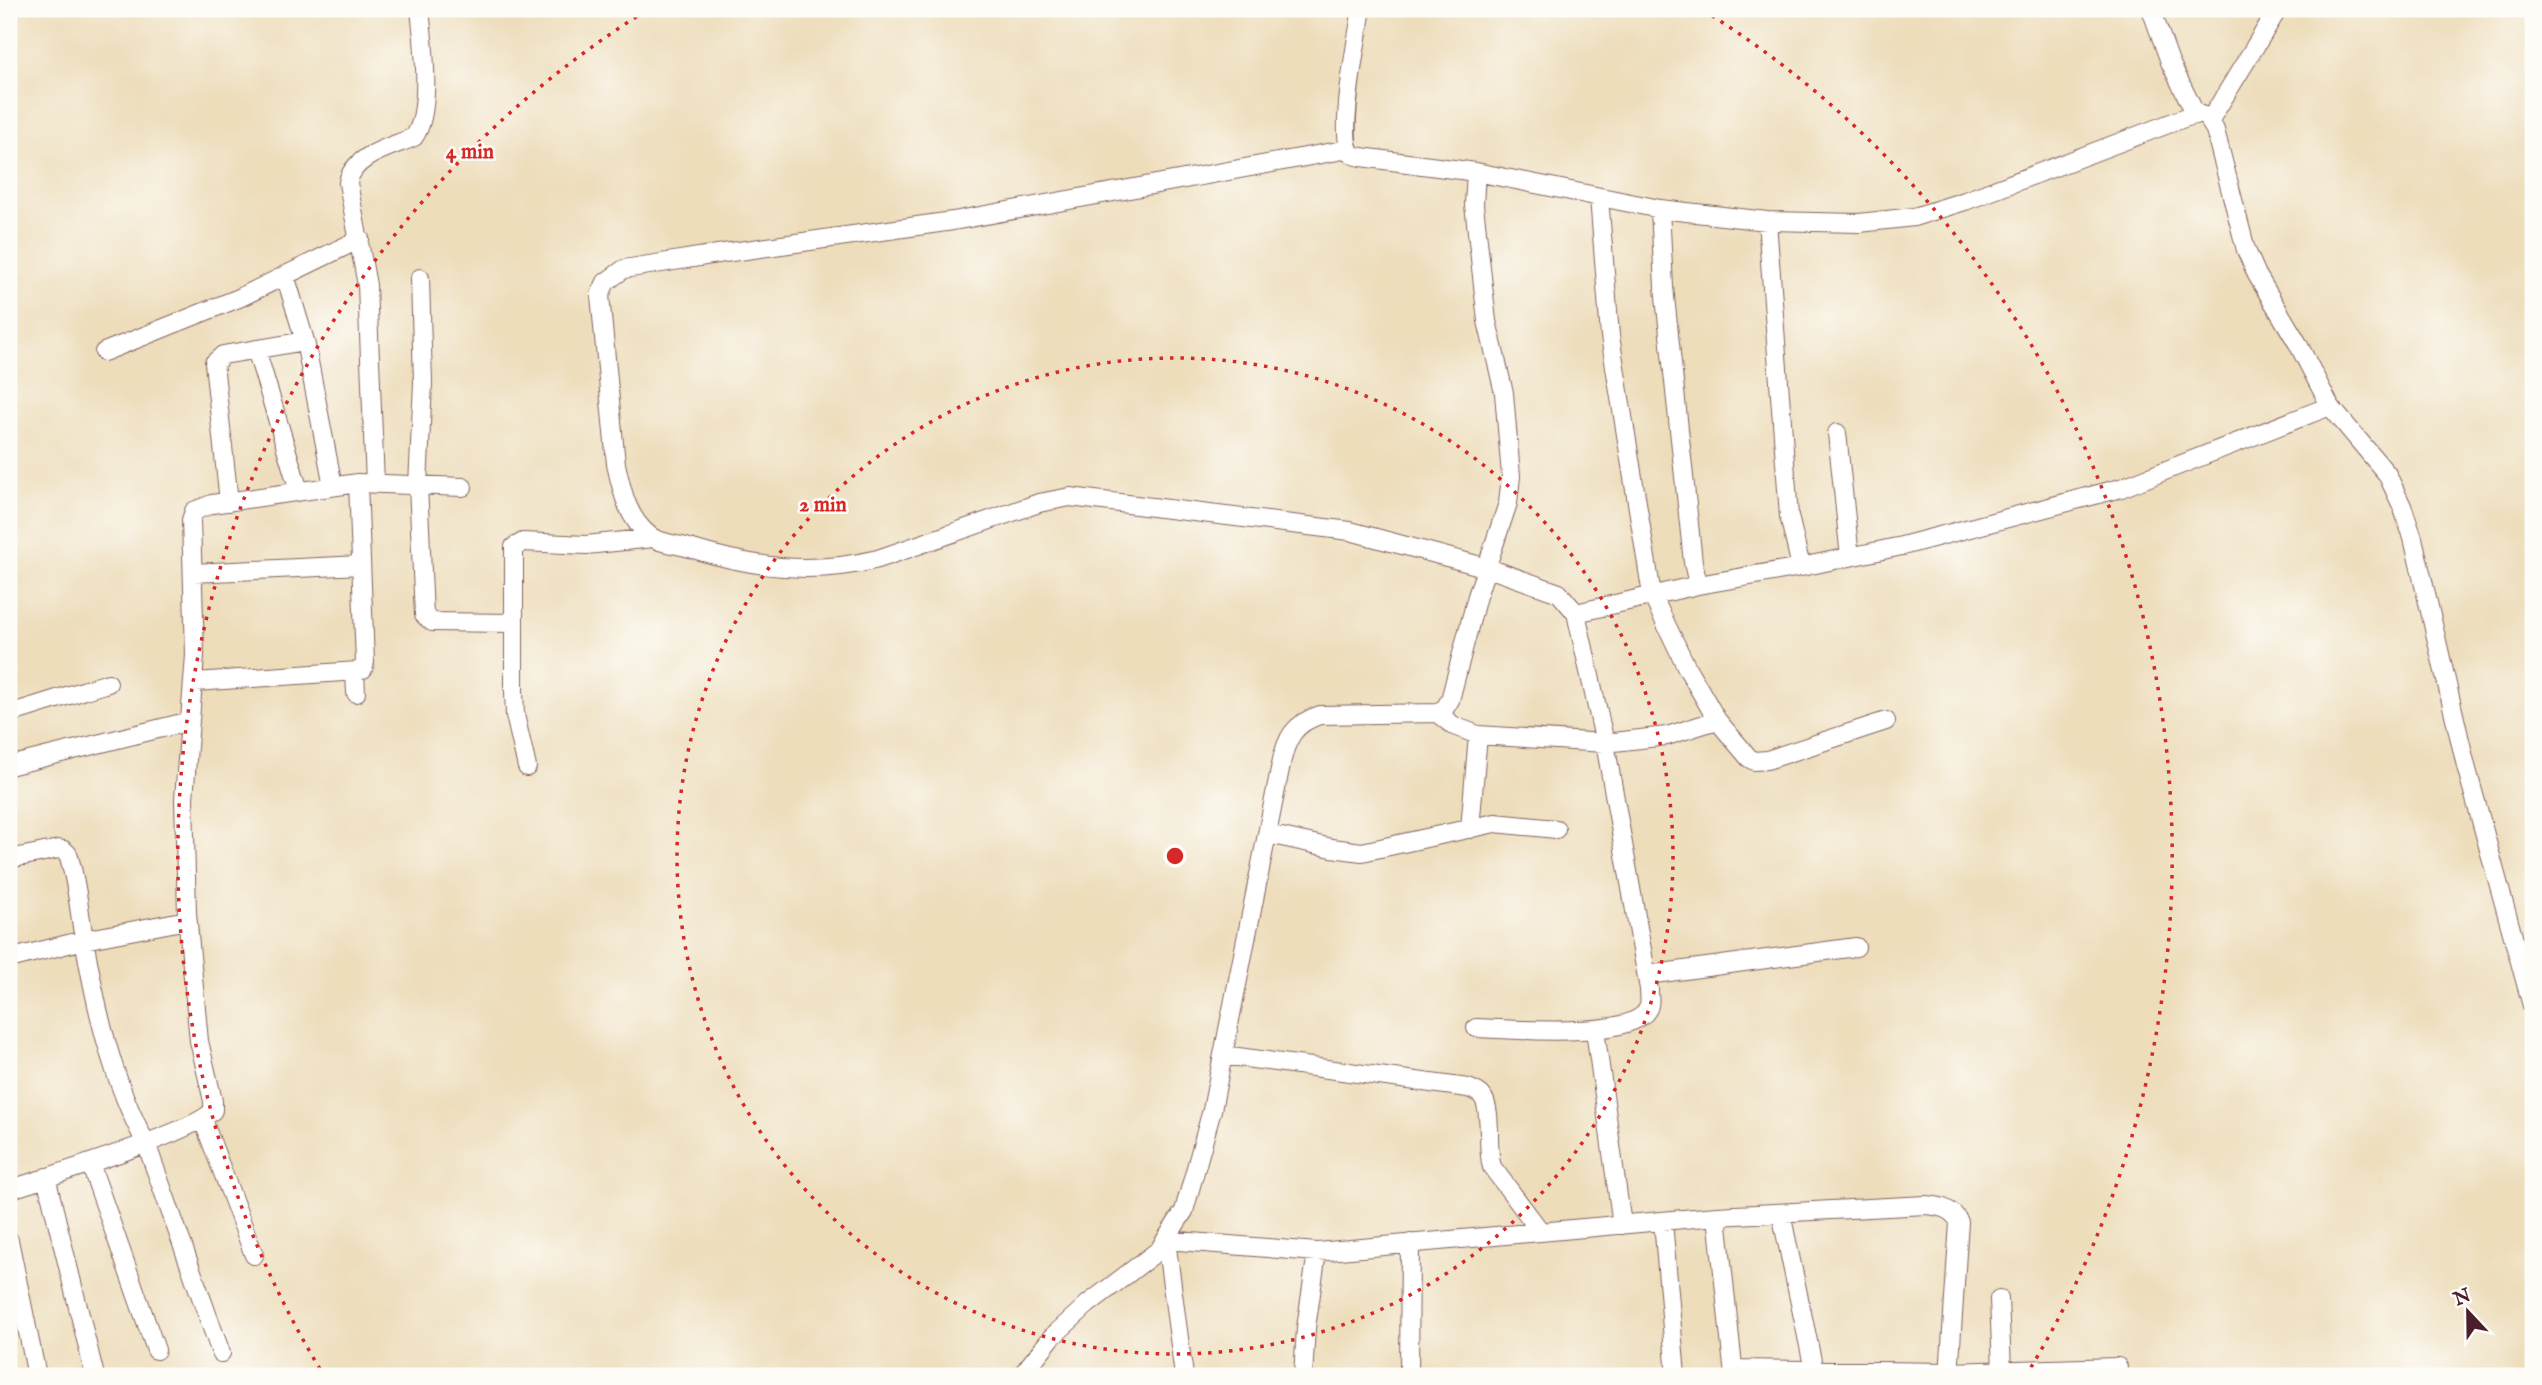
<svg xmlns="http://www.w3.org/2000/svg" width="2542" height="1385" viewBox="0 0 2542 1385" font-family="'IM FELL English',serif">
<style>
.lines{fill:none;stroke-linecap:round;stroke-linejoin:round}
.minor-casing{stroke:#83625d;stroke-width:20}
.minor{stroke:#fff;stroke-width:18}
.ring{fill:none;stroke:#d62828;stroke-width:3.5;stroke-dasharray:3.5 7}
.centre{fill:#d62828;stroke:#fdfcf7;stroke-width:3.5}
.ring-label{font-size:21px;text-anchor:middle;font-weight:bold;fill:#d62828;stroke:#fdfcf7;stroke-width:5;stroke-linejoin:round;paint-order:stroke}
</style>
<rect width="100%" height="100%" fill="#fdfcf7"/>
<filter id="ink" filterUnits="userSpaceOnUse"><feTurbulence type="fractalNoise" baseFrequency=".0143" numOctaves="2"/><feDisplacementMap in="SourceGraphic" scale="14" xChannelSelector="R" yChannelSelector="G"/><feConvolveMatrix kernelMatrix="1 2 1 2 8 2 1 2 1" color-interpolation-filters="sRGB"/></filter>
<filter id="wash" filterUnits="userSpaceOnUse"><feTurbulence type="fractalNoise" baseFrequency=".00686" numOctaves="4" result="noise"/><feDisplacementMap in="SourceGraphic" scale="28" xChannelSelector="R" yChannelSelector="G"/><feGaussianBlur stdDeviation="1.57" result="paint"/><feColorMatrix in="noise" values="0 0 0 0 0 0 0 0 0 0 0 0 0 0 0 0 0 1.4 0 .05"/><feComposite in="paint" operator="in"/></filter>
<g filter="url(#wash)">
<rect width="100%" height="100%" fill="#edddbb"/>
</g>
<g filter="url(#ink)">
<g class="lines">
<defs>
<path id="minor" d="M1362,9c-4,23 -24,128 -11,144 2,3 6,3 10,4l115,15 184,37 107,12 92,2 55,-6 51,-16 219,-83 14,-4 9,3 8,13 31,120 11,25 40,67 33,64 57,68 15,32 11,32 53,228 67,243
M2151,9l19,53 26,53
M2210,120l68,-111
M1349,149l-396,72 -229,32 -100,16 -18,13 -6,13 16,169c6,27 11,54 34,72 9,7 25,8 36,11 64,20 125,29 192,12l161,-56 31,-6 280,34 138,37 71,25 17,20 29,130 44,246c0,6 2,16 -2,21 -17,30 -139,19 -171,18
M1599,197l11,139 42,259 35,73 30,52 32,38 5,3 13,-1 119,-39
M1660,209l4,78 29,275 5,23
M1767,221l22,295 12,51
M285,275l20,66 28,145
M420,278l3,105 -5,102 6,130 8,7 82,1
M256,349l43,142
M104,352l135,-54 121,-59
M1837,433l13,124
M375,484l-8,-199 -19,-102c4,-28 44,-36 66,-46 19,-26 9,-97 6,-128
M229,502l-15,-139 9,-8 82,-14
M193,573l168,-8
M1576,613l122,-28 103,-18 101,-21 219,-58 209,-82
M355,672l1,21
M195,682l163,-11 5,-2 2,-7 -7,-179
M1437,713l17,13 24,9 127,8 62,-7 50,-16
M9,714l99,-31
M9,766l181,-45
M527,767l-12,-52 -1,-23v-145l9,-5 63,3 67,-7
M1470,829l8,-94
M1268,834l64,14 30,4 133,-29 61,6
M9,859l50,-10 5,1 4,4c9,27 11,57 16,85 12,69 28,142 62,204l75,210
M9,959l75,-19 103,-20
M1647,975l209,-28
M1595,1030l27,195
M1223,1055l245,33c5,2 11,4 14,8 11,13 4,53 10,71l49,65
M203,1120l51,135
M90,1163l66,187
M46,1177l49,199
M9,1190c32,-11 192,-60 204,-80v-9l-14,-60 -12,-128 -3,-114 11,-144 -4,-135 3,-9 18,-7 146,-21 105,4
M1781,1213l33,157
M1717,1216l17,160
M1663,1221l13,155
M9,1240l28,136
M1999,1299l3,71
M1734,1369l215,3 169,-5
M1021,1376l31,-39 36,-33 71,-54 25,-39 28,-101 69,-346c5,-25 13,-41 39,-49l117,-2 8,-5 5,-8 27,-104 31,-93 3,-27 -7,-83 -17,-72 -13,-116 2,-33
M1184,1376l-18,-136 151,12 400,-36 209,-11c13,1 26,3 33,17l-10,154
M1303,1376l3,-48 11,-76
M1409,1376l1,-133"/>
</defs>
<use href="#minor" class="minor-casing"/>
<use href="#minor" class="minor"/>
</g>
</g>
<g class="ring">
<circle cx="1175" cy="856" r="498"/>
<path d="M320 1369A997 997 0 0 1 647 10M1703 10A997 997 0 0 1 2030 1369"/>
</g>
<circle cx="1175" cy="856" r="10" class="centre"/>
<g class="ring-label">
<text x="470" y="158">4 min</text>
<text x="823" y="511">2 min</text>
</g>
<rect width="2542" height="1385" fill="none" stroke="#fdfcf7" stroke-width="35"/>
<g transform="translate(2468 1312) rotate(338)" stroke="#fdfcf7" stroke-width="5" paint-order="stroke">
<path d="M0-5L12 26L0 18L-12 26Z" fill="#4a1f2b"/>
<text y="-10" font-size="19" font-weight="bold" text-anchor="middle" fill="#4a1f2b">N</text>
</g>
</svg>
